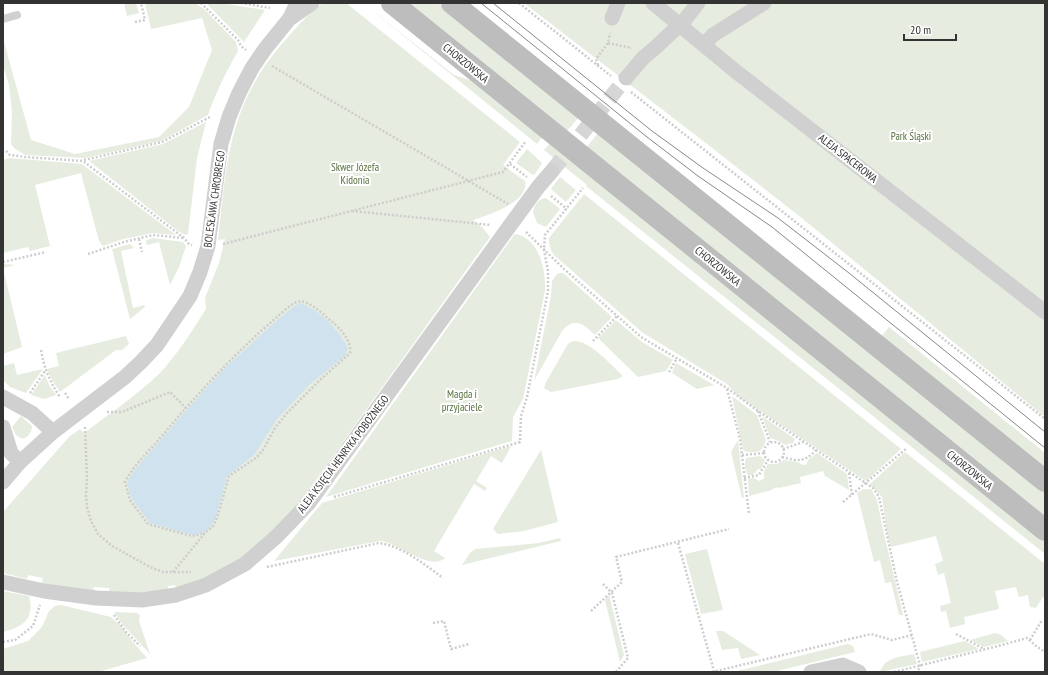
<svg xmlns="http://www.w3.org/2000/svg" width="1048" height="675" viewBox="0 0 1048 675" font-family="'PT Sans Narrow',sans-serif">
<style>
.green{fill:#e6ecdf}
.water{fill:#cfe2ee}
.lines{fill:none;stroke-linecap:round;stroke-linejoin:round}
.street-tunnel{stroke:#d6d6d6;stroke-width:15;stroke-dasharray:15 8;stroke-linecap:butt}
.path{stroke:#cdcdcd;stroke-width:2.5;stroke-dasharray:2 2;stroke-linecap:butt}
.lane{stroke:#d0d0d0;stroke-width:8}
.street{stroke:#d0d0d0;stroke-width:15}
.secondary{stroke:#bdbdbd;stroke-width:22}
.tram{stroke:#888;stroke-width:1}
.labels{text-anchor:middle;stroke-width:4;stroke-linejoin:round;paint-order:stroke}
.street-label{font-size:11px;fill:#333;stroke:#fff}
.park-label{font-size:11px;fill:#56703f;stroke:#fff}
</style>
<rect width="100%" height="100%" fill="#fff"/>
<path class="green" d="M124,3h12l3,10 -12,3z
M145,3h50l9,6 32,33 2,9c-12,21 -22,41 -30,64l-47,26 -76,17 -60,-3 -11,-7 -3,-4 1,-33 -3,-26 -6,-20v-27l28,102 44,14 84,-17 30,-30 23,-57 -10,-32 -51,11z
M206,3h14l45,7 -21,32z
M323,3h23l174,139 -17,23 22,16c5,21 -37,34 -52,39l10,8 7,9 -198,276 -35,34 -37,25 -44,17 -1,-4 -7,1v4l-26,3 -33,-1v-4l-15,-1 -1,4 -23,-2 -28,-6 1,-5 -15,-3 -1,4 -24,-6v-61l66,-75 11,-8 4,4c25,-19 52,-37 75,-59 18,-19 33,-43 47,-65l-1,-11 14,-35 6,-24 -7,1c5,-41 7,-84 21,-123 10,-30 28,-57 49,-80 11,-12 21,-25 35,-34z
M363,3l91,72 19,6 69,56 -5,7z
M407,3h31l141,114 -12,14z
M524,3h521v414l-247,-202 -91,-71z
M206,122l-9,36 -9,76 -3,1 -7,-4 -89,-70 74,-17z
M598,133l447,360v24l-459,-369z
M550,143l495,399v12l-459,-368 1,-1 -43,-35z
M527,149l15,14 -7,11 -2,1 -17,-12z
M9,158l73,6 94,71 -23,-2 -30,6 -20,7 -4,-5 -18,-68 -46,12 15,61 -20,5 -2,-4 -25,6v-79l1,-14z
M560,177l16,13 -10,12 -15,-13z
M584,194l317,255 -35,32 -127,-84 -12,-13 -84,-51 -88,-77c-5,-6 -6,-11 -6,-18z
M546,198l14,11 -14,18 -9,-4 -4,-11c2,-8 5,-13 13,-14z
M516,234c24,5 30,37 29,57l-22,108 -10,18 -1,24 -186,56 188,-262z
M153,238l30,4 3,4 -7,21 -9,18 -11,-43 -12,3 -1,-5z
M130,244l4,4 -13,3 12,57 11,-3 1,2 -15,12 -18,-70z
M3,264l12,1 -12,3 19,79 -19,7z
M560,273h3l49,44 -17,18c-12,-11 -20,-19 -33,-4l-28,50 17,-85 1,-15 5,-7z
M616,320l26,22 31,18 -7,11 -28,6 -40,-39z
M889,327l156,126v16l-164,-132z
M126,336l3,8 -7,6h-6l-56,42 -8,-12 -5,-11 12,-3 -3,-13z
M573,341c17,-1 38,24 50,35l-5,3 -67,13 -7,-4 2,-6 22,-38z
M14,363l3,12 26,-6 -17,24 -16,-6 -7,-7v-14z
M676,363l38,22 -17,4 -25,-16z
M45,375l4,10 7,10 -12,4 -13,-4z
M732,396l25,19 9,25c-1,3 -3,8 -5,10 -4,3 -14,3 -18,0z
M21,416l11,10c0,7 -7,17 -15,10 -2,-2 -3,-6 -5,-9z
M762,416l33,23 -2,4 -8,2 -6,-4 -9,-3z
M738,440l6,58h-2l-11,-46z
M511,446l-9,17 -11,-7 -15,25 11,7 -2,3 -11,-7 -40,67 11,7c-15,14 -48,-16 -65,-17l-106,20 48,-58z
M541,450l17,72 -34,9 -26,3 -5,-5z
M905,452l140,112v34l-2,-1 -7,11 -6,-1 -2,-12 -9,2 -3,-10 -21,4 4,18 -35,8 1,7 -15,4 -4,-17 -5,1 -1,-6 11,-3 -7,-30 -6,2 -3,-11 8,-3 -7,-25 -45,11 -4,-14 -5,-36 -12,-13z
M817,453l30,21 2,16 -24,-14 -2,-5 -23,6 1,6 -22,5v-1l-7,2v1l-23,6 -1,-17 5,-1 7,3 4,-3v-7l4,-7h9l7,-4 13,2 7,3h2l3,-6z
M760,456l5,4 -4,9h-3l-5,6h-5c-3,-3 -4,-12 -2,-17z
M863,489h8l6,11 7,34 19,81h-4l-8,-33 -6,1 -5,-23 -6,2 -17,-69z
M560,538l1,3 -99,24 8,-12 5,-4 64,-6z
M707,549l16,61 -22,4 -16,-60z
M3,591l26,5c6,23 -6,31 -26,36z
M609,595l15,60 -4,7 -15,-62z
M61,605l50,12 10,9 11,15 15,17 -49,14h-95v-23l25,-8 14,-14 7,-16 6,-5z
M114,612l23,1 3,2 -1,6 11,33 -27,-29z
M716,631h7l37,24 -19,4 -3,-11 -16,2z
M995,633l6,2 7,6 -24,6 -14,-7z
M965,641l14,8 -57,13 -2,-10z
M848,644l5,2 2,6 -82,20h-40z
M914,654l3,10 -37,8c5,-15 20,-15 34,-18z"/>
<path class="water" d="M300,303c19,6 40,28 48,46l-3,7 -35,28 -33,35 -23,36 -27,21 -11,41 -5,9 -7,6 -10,3 -12,-3 -32,-9 -18,-24 -5,-16 6,-11 58,-67 35,-38 49,-45 17,-14z"/>
<g class="lines">
<path class="street-tunnel" d="M552,171l74,-93"/>
<path class="path" d="M201,3l37,37 3,6 5,4
M241,3l29,5
M519,3l92,73
M135,22l10,-2 -4,-17
M608,43l24,5
M598,65l-2,-6 12,-16 2,-10
M272,66l236,138
M631,92l414,327
M6,151l4,4 15,2 58,4 101,77 5,6 3,1
M84,160l78,-18 48,-25
M510,164l17,13
M551,196l16,13
M352,211l139,14
M526,232l38,37 77,68 86,51 31,23 115,77 6,9 18,85 23,83 -2,7
M139,239l3,13
M223,244l280,-72 23,-31
M88,254l36,-12 29,-7 30,3
M3,262l43,-10
M593,341l24,-25
M41,350c3,18 9,32 19,47
M669,372l8,-14
M727,389l13,50 9,75
M30,393l15,-22
M65,393l4,6
M758,411l12,31
M107,412h15l48,-20 16,16
M85,427l2,52 -1,16 1,12 4,14 7,13 14,12 40,22 11,4h28
M764 452a10 10 0 1 1 20 0a10 10 0 1 1-20 0Z
M783,449l20,-7
M742,455l22,-2
M782,457c16,4 22,6 34,-7
M849,473l3,22
M744,478l15,-3 9,-15
M334,497l186,-55 1,-26 6,-19 21,-106v-20l-4,-21 1,-15 38,-47
M843,502l64,-54
M678,543l36,128
M267,567l112,-24c23,3 45,21 64,35
M173,572l32,-39 8,-7 5,-11 11,-39 27,-18 7,-8 12,-22 12,-15 34,-34 29,-26c2,-12 -10,-25 -19,-32 -7,-6 -24,-23 -34,-19 -7,2 -22,17 -28,22 -40,35 -74,73 -108,113 -12,14 -27,28 -36,45l5,18 17,23 4,2 41,11 13,-3
M603,584l9,9 16,65 -12,14
M591,611l31,-29 -6,-25 113,-28
M114,615l12,17 14,14
M433,623l11,-2 7,28 18,-5
M956,634l28,15
M1030,640l12,-20
M3,642l12,-2 18,-14 7,-21
M712,672l159,-38 21,6 20,-5
M894,672l108,-27 25,-7 9,8 9,6"/>
<path class="lane" d="M3,19l14,-4"/>
<path class="street" d="M653,3l81,67 311,242
M291,18l21,-15
M612,18l6,-15
M704,45l9,-10 51,-32
M626,78l17,-20 13,-11 17,-16 7,-5 18,-23
M3,397l29,16 21,19
M3,427l8,26 9,9
M3,482l17,-20 33,-30 72,-55 16,-15 16,-17 33,-49 10,-24 8,-26 13,-102 8,-27 10,-24 13,-25 13,-19 25,-31 7,-15
M3,582l41,9 52,7 46,2 34,-5 30,-10 39,-21 31,-27 32,-33 206,-284 25,-34 13,-15
M811,672l32,-7 16,7"/>
<path class="secondary" d="M392,3l653,527
M452,3l593,478"/>
<path class="tram" d="M481,3l166,134 51,39 74,51 273,221
M493,3l159,128 51,37 75,50 71,55 196,159"/>
</g>
<g class="labels">
<g class="street-label">
<text transform="translate(466 63) rotate(39)" y="4">CHORZOWSKA</text>
<text transform="translate(848 158) rotate(38)" y="4">ALEJA SPACEROWA</text>
<text transform="translate(214 199) rotate(-82)" y="4">BOLESŁAWA CHROBREGO</text>
<text transform="translate(718 266) rotate(39)" y="4">CHORZOWSKA</text>
<text transform="translate(343 454) rotate(-53)" y="4">ALEJA KSIĘCIA HENRYKA POBOŻNEGO</text>
<text transform="translate(970 470) rotate(39)" y="4">CHORZOWSKA</text>
</g>
<g class="park-label">
<text x="911" y="140">Park Śląski</text>
<text x="355" y="171">Skwer Józefa<tspan x="355" dy="13">Kidonia</tspan></text>
<text x="462" y="398">Magda i<tspan x="462" dy="13">przyjaciele</tspan></text>
</g>
</g>
<rect width="1048" height="675" fill="none" stroke="#333333" stroke-width="8"/>
<path d="M904 34v6h52v-6" fill="none" stroke="#333333" stroke-width="2"/>
<text x="910" y="34" font-size="12" fill="#333333" stroke="#ffffff" stroke-width="3" paint-order="stroke">20 m</text>
</svg>
